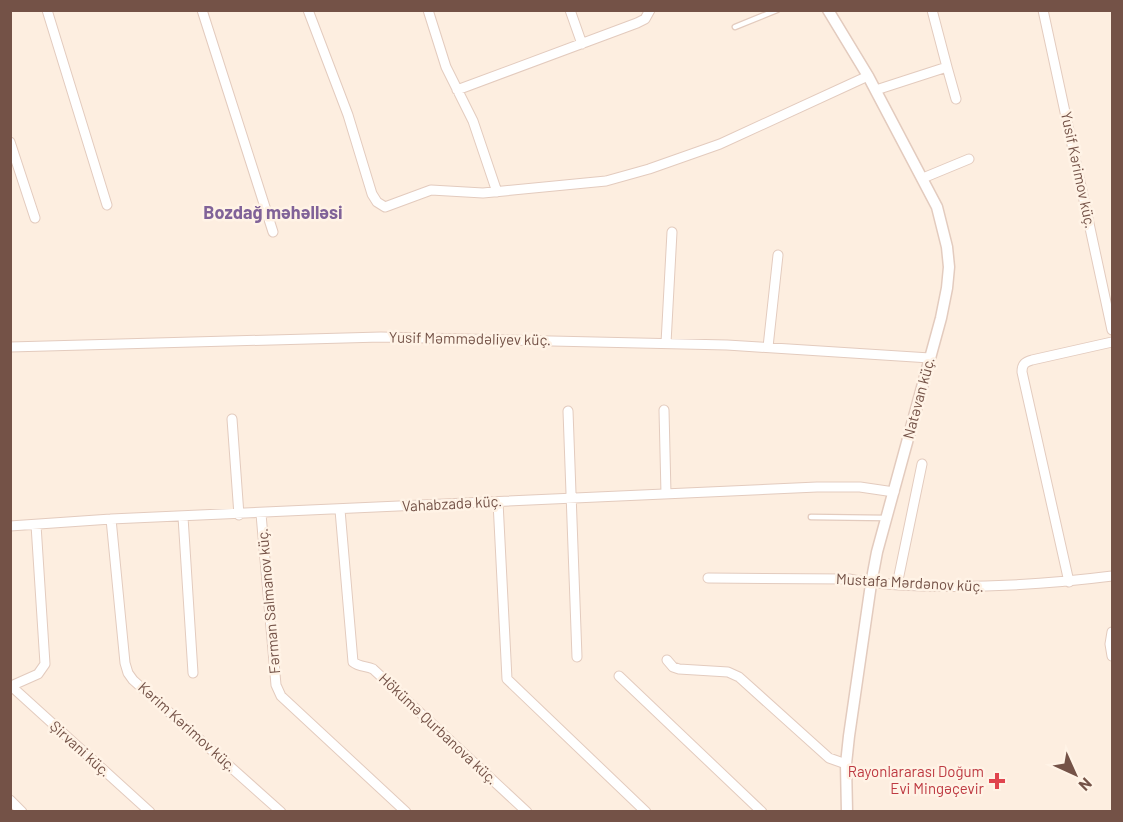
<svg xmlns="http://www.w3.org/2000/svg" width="1123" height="822" viewBox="0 0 1123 822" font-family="Barlow,sans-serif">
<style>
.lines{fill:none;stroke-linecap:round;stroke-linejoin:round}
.service-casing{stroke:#e3cbbe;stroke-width:7}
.minor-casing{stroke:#e3cbbe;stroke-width:11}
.tertiary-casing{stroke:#e3cbbe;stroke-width:13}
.service{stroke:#fff;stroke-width:4.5}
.minor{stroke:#fff;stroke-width:9}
.tertiary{stroke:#fff;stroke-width:10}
.health-dot{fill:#e0444e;stroke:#fff3e6;stroke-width:2}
.labels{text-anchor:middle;stroke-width:5;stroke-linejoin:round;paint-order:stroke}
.street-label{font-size:15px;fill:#745247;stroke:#fff3e6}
.health-label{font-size:15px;fill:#be3a42;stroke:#fff3e6;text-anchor:end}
.quarter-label{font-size:18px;font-weight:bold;fill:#806298;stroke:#fff3e6}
</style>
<rect width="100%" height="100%" fill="#fdeee0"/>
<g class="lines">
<defs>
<path id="service" d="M735,27l42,-17
M811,517l75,1"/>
<path id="minor" d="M47,10l60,195
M202,10l71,222
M308,10l40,105 24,79 5,8 8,5 46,-17 52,3 123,-12 43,-12 71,-25 148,-68
M428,10l18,57 27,54 24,71
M570,10l12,34
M1043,10l69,320
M947,67l9,32
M457,90l180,-67 8,-4 5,-9
M876,90l71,-23 -15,-57
M10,142l25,76
M923,178l46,-19
M666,343l6,-111
M10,347l371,-10 346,8 203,13
M768,347l10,-92
M664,410l2,84
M568,411l9,246
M232,419l7,96
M498,502l9,177 139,133
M340,510l13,152c6,5 13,4 20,7l154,143
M261,514l15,171 5,11 125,116
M183,517l10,156
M111,519l14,144 3,10 5,7 148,132
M10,526l101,-7 706,-32h43l34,5
M708,578l141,1c24,5 48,6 73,7 64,2 127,-2 190,-10
M1069,582l-47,-210c0,-8 3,-10 10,-12l80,-18
M897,585l25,-121
M1112,632l-2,12 2,12
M667,660l6,7 6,2 49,3 11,5 90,81 17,6
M619,676l143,136
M10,685l140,127
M11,686l27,-12 7,-10 -9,-139
M10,800l12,12"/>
<path id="tertiary" d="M828,10l40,66 69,131 10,40 2,20 -2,21 -6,30 -64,234 -6,32 -22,152 -3,28 1,48"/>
</defs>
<use href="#service" class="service-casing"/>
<use href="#minor" class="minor-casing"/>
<use href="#tertiary" class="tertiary-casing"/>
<use href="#service" class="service"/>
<use href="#minor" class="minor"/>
<use href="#tertiary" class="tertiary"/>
</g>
<path class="health-dot" d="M994 772h6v6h6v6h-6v6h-6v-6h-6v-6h6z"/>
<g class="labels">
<g class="street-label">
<text transform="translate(1078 170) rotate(78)" y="5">Yusif Kərimov küç.</text>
<text transform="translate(470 339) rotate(1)" y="5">Yusif Məmmədəliyev küç.</text>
<text transform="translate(919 398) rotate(-75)" y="5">Natəvan küç.</text>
<text transform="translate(452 504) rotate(-3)" y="5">Vahabzadə küç.</text>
<text transform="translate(910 583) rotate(3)" y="5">Mustafa Mərdənov küç.</text>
<text transform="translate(269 601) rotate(-95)" y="5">Fərman Salmanov küç.</text>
<text transform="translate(187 727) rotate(42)" y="5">Kərim Kərimov küç.</text>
<text transform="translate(438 729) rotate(43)" y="5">Hökümə Qurbanova küç.</text>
<text transform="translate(80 749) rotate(42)" y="5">Şirvani küç.</text>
</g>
<g class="health-label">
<text x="984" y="777">Rayonlararası Doğum<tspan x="984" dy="17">Evi Mingəçevir</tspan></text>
</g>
<g class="quarter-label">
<text x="273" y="219">Bozdağ məhəlləsi</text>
</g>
</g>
<rect width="1123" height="822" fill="none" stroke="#745247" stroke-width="24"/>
<g transform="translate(1075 774) rotate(135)" stroke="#fff3e6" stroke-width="4.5" paint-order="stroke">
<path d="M0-4.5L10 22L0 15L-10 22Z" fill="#745247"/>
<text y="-9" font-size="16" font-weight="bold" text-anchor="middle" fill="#745247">N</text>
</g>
</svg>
